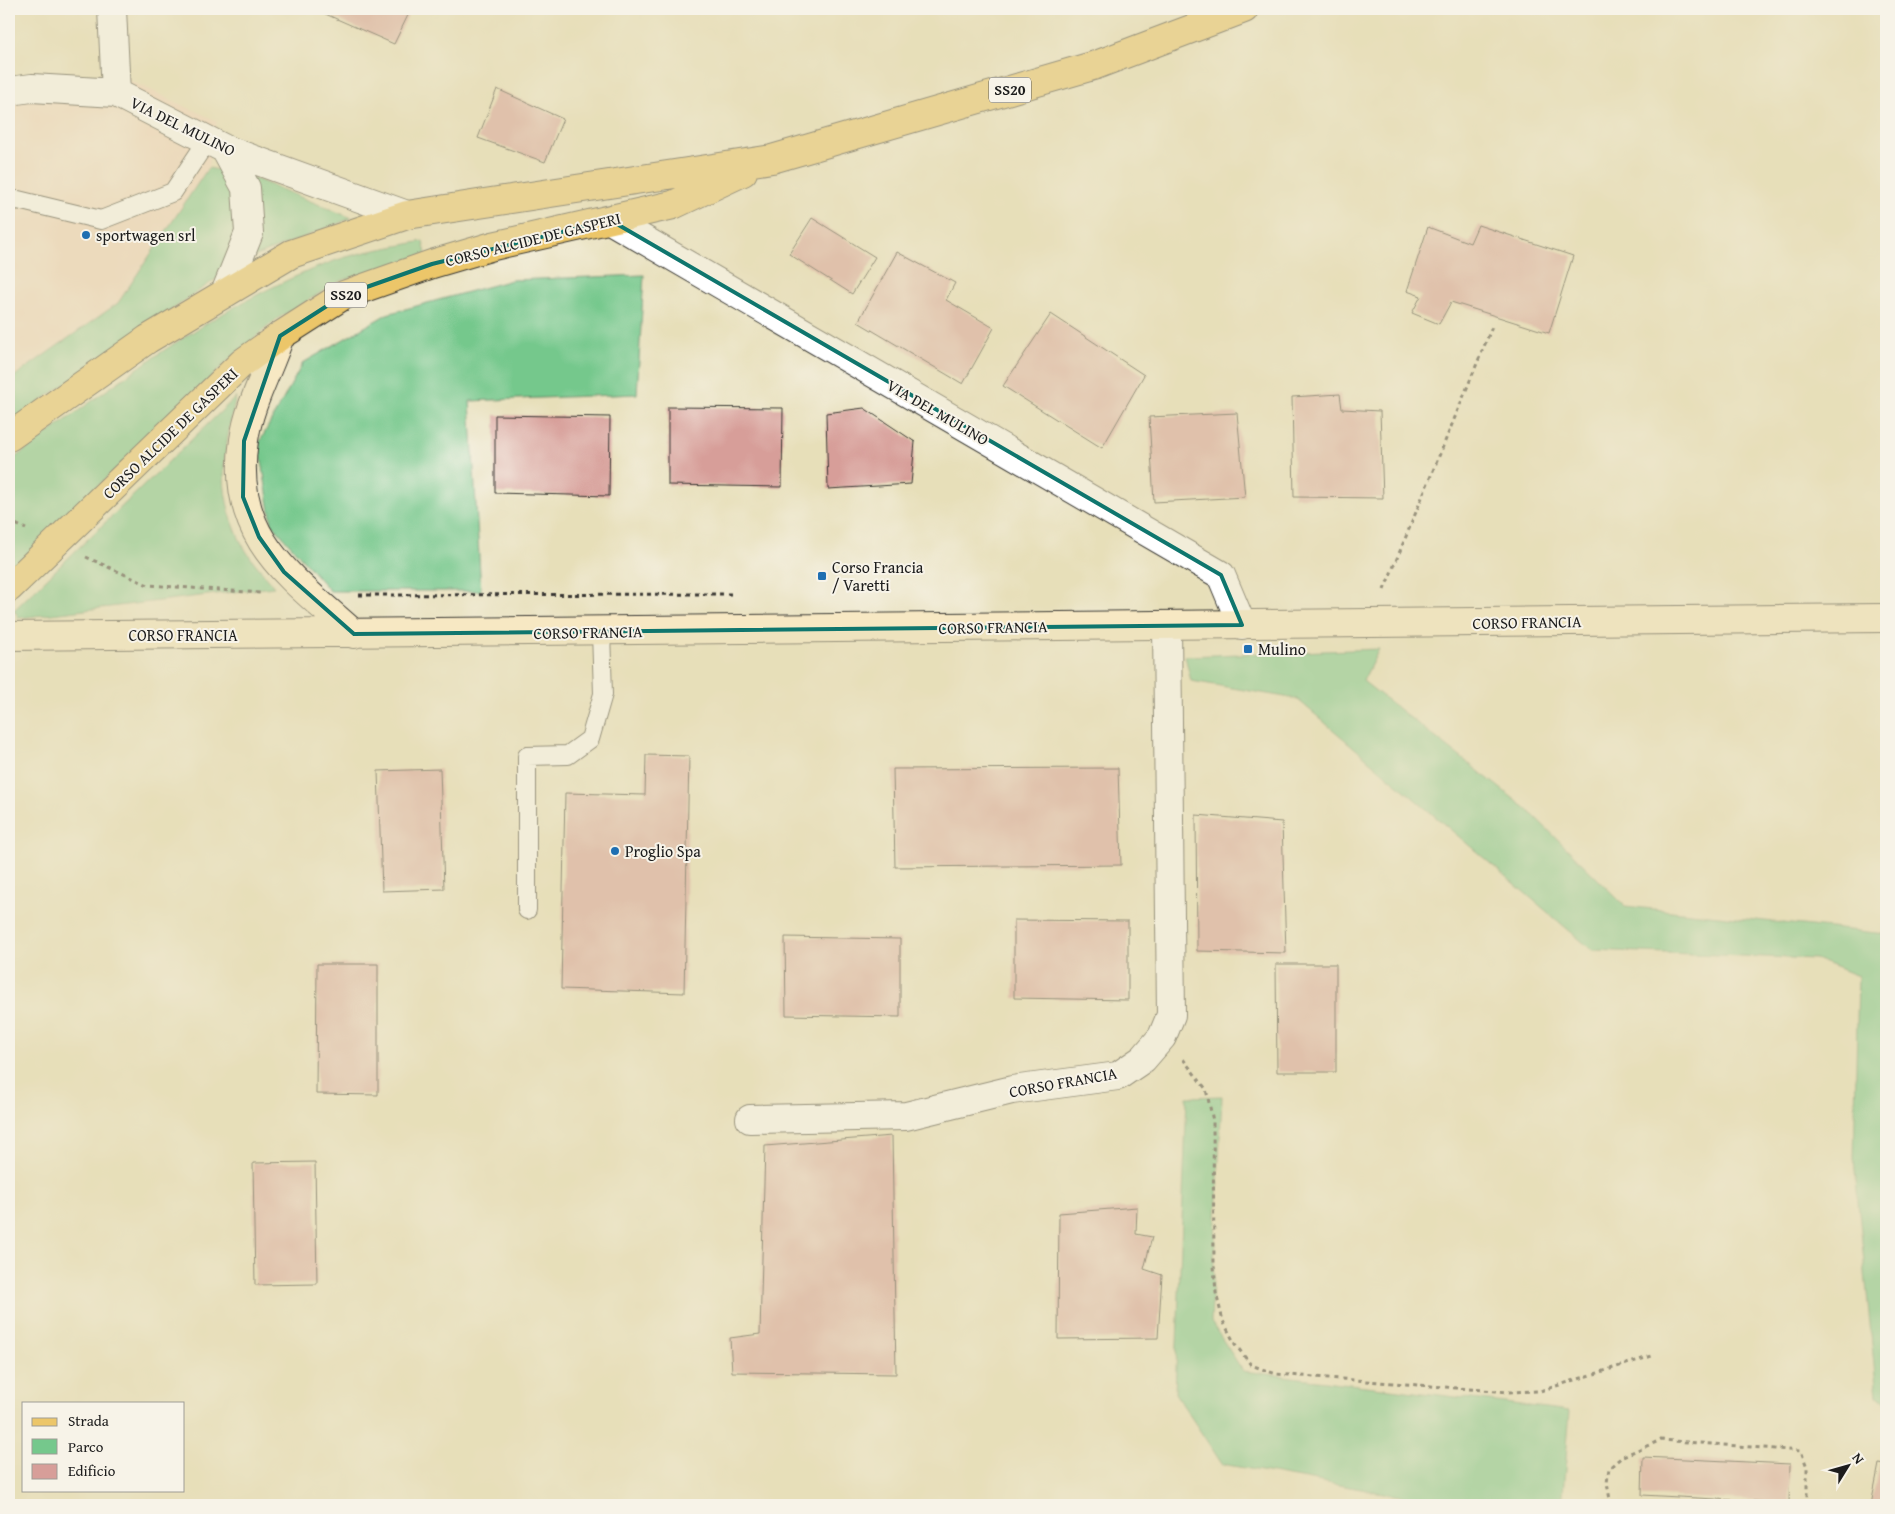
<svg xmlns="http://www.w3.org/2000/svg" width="1895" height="1514" viewBox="0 0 1895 1514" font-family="'Gentium Book Plus',serif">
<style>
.built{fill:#f2d4be}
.green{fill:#75c88c;stroke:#487254}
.building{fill:#d79e99}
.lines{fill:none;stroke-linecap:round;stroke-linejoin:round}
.lane-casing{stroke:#3a3934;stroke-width:20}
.street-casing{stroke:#3a3934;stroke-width:30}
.secondary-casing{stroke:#3a3934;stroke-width:30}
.primary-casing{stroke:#3a3934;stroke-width:30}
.path{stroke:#3a3934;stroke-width:3;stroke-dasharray:4 4;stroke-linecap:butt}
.lane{stroke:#fff;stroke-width:18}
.street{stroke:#fff;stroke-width:28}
.secondary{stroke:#f7e8c3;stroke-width:28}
.primary{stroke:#ecc669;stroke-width:28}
.marked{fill:none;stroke:#0f766e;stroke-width:4;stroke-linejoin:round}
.poi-dot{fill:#1f6fb2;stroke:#f7f3e8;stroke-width:2}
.labels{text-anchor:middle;stroke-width:4;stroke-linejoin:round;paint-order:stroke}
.shield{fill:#f7f3e8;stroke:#5e5c59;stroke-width:1}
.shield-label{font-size:15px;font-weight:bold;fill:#1c1c1c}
.street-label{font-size:16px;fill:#1c1c1c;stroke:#f7f3e8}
.poi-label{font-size:16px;fill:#1c1c1c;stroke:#f7f3e8;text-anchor:start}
</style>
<rect width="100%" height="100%" fill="#f7f3e8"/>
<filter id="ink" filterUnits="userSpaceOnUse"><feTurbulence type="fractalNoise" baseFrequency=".02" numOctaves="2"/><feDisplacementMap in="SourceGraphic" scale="10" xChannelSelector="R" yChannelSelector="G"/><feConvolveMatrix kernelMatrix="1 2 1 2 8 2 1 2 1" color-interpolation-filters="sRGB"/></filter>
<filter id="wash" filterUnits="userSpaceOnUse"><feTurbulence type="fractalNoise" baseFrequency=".0096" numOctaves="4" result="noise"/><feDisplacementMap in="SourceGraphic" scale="20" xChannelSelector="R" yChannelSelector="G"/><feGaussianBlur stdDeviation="1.12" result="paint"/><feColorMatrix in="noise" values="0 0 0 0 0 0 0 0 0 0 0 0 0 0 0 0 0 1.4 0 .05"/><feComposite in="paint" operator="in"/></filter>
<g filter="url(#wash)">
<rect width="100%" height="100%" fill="#e7dfb9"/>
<path class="built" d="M124,78l93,43 -9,47 -90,135 -109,77v-295z"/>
<path class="green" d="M208,168l38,7 106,43 -96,38 -43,25 -204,142v-43l109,-77z
M423,241l3,13 -86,27 -63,38 -43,36 -225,217v-110c103,-75 204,-157 325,-201 28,-10 60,-14 89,-20z
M644,275l-7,119 -167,7 11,190h-151l-58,-67 -13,-81 44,-80 84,-49 125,-34z
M236,397c-12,56 -21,89 4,143 8,17 23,32 34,47l-255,31 -5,-8z
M1379,649l-16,32 164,128 98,97 261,28v466l-9,-4 -23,-236 4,-184 -43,-17 -223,-9 -295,-251 -106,-18 -6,-25z
M1222,1096l-11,226 32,49 327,40 -8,94h-112l-228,-41 -47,-71 12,-296z"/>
<g id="blocks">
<path class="building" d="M314,9h97l-17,35z
M497,89l66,30 -18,43 -67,-24z
M812,218l63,39 -23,37 -63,-40z
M1478,225l95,31 -24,77 -98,-31 -12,22 -27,-11 9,-17 -14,-5 21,-64 42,16z
M897,252l58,31 -9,17 48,28 -31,56 -105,-62z
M1051,314l93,61 -42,73 -99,-62z
M1340,394l2,15 38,2 3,87 -89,-1 -2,-100z
M668,407l115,1 -1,79 -114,-2z
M864,408l51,34 -4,42 -83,5 -2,-76z
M1237,413l8,84 -91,5 -5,-85z
M495,415l115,2 -1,79 -114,-3z
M646,755l43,1 -5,237 -123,-4 4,-196 80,2z
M1118,768l3,97 -226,2 -2,-98z
M440,769l4,120 -62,2 -4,-120z
M1196,815l86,7 4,131 -89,-2z
M1014,920l114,1v79l-114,-2z
M785,937l115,2v78l-114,-2z
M317,964h61v131l-62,-1z
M1276,964h60v108h-59z
M892,1136l4,238 -164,-2 -2,-34 30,-4 5,-188z
M315,1162l2,122 -62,1 -2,-122z
M1137,1207l-1,27 16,3 -8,32 18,6 -4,63 -100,1 1,-126z
M1643,1457l147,7 -1,39 -147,-8z
M1879,1464l7,1v40h-15z"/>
</g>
</g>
<g filter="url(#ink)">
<use href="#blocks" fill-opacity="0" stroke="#3a3934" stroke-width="1"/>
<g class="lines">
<defs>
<path id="lane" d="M9,202l9,-2 83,20 72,-28 34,-51
M527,910v-154l41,-1 22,-16 13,-45 -2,-62"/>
<path id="street" d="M112,9l4,84
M9,91l23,-3 84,5 109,56 182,66
M610,220l611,355 21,50
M225,293l24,-60 -3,-45 -21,-39
M750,1119l156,-3 106,-26 106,-14 25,-17 19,-22 9,-22 -4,-390"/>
<path id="secondary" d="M280,336c-11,34 -31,68 -36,104 -15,98 46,136 110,194
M9,636l1877,-18"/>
<path id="primary" d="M9,437l139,-98 143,-85 116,-39 365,-56 324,-94 148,-56
M9,588l233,-225 38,-27 64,-41 88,-31 61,-18 180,-41 70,-33"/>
</defs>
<use href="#lane" class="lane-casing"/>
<use href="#street" class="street-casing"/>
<use href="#secondary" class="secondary-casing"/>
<use href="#primary" class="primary-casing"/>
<path class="path" d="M9,521l17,8
M86,557l62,28 113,8
M1384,590l108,-263
M359,595l374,-1
M1183,1059l23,30 7,32 1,145 2,27 7,28 12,23 16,21 25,9 233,18 31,-1 115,-36
M1611,1505l-4,-22 2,-15 14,-12 38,-16 140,11 6,16v38"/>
<use href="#lane" class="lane"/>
<use href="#street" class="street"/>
<use href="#secondary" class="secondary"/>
<use href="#primary" class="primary"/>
</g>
</g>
<path d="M0 0H1895V1514H0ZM610,220l611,355 21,50 -888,9 -70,-62 -25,-35 -16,-40 1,-56 36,-105 64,-41 88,-31z" fill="#e7dfb9" fill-opacity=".55" fill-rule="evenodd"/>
<path class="marked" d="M610,220l611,355 21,50 -888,9 -70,-62 -25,-35 -16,-40 1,-56 36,-105 64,-41 88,-31z"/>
<g class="poi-dot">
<circle cx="86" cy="235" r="5"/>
<rect x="817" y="571" width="10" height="10" rx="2.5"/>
<rect x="1243" y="644" width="10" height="10" rx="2.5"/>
<circle cx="615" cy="851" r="5"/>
</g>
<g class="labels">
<g class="shield">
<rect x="989" y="77.5" width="42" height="25" rx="4"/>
<rect x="325" y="282.5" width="42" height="25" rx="4"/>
</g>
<g class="shield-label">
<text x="1010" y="95">SS20</text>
<text x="346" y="300">SS20</text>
</g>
<g class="street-label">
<text transform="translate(183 126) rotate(26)" y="6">VIA DEL MULINO</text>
<text transform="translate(533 239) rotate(-14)" y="6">CORSO ALCIDE DE GASPERI</text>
<text transform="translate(938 412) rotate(30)" y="6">VIA DEL MULINO</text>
<text transform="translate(170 433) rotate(-44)" y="6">CORSO ALCIDE DE GASPERI</text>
<text transform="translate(1527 622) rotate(-1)" y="6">CORSO FRANCIA</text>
<text transform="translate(993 627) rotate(-1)" y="6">CORSO FRANCIA</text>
<text transform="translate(588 632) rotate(-1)" y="6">CORSO FRANCIA</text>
<text x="183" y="641">CORSO FRANCIA</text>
<text transform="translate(1063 1082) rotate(-10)" y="6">CORSO FRANCIA</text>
</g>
<g class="poi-label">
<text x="96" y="241">sportwagen srl</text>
<text x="832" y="573">Corso Francia<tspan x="832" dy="18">/ Varetti</tspan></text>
<text x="1258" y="655">Mulino</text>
<text x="625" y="857">Proglio Spa</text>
</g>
</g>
<rect width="1895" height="1514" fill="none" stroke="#f7f3e8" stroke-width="30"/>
<rect x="22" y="1402" width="162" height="90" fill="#f7f3e8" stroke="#9f9d96"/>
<rect x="32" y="1418" width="25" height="8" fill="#ecc669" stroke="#9f9d96"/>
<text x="68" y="1426" font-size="15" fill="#1c1c1c">Strada</text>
<rect x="32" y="1439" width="25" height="15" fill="#75c88c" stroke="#9f9d96"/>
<text x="68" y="1452" font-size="15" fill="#1c1c1c">Parco</text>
<rect x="32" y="1464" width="25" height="15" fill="#d79e99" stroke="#9f9d96"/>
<text x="68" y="1476" font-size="15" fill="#1c1c1c">Edificio</text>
<g transform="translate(1848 1466) rotate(53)" stroke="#f7f3e8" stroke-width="4" paint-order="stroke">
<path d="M0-4L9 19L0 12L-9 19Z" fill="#1c1c1c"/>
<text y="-8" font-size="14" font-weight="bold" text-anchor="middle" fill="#1c1c1c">N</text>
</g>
</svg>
